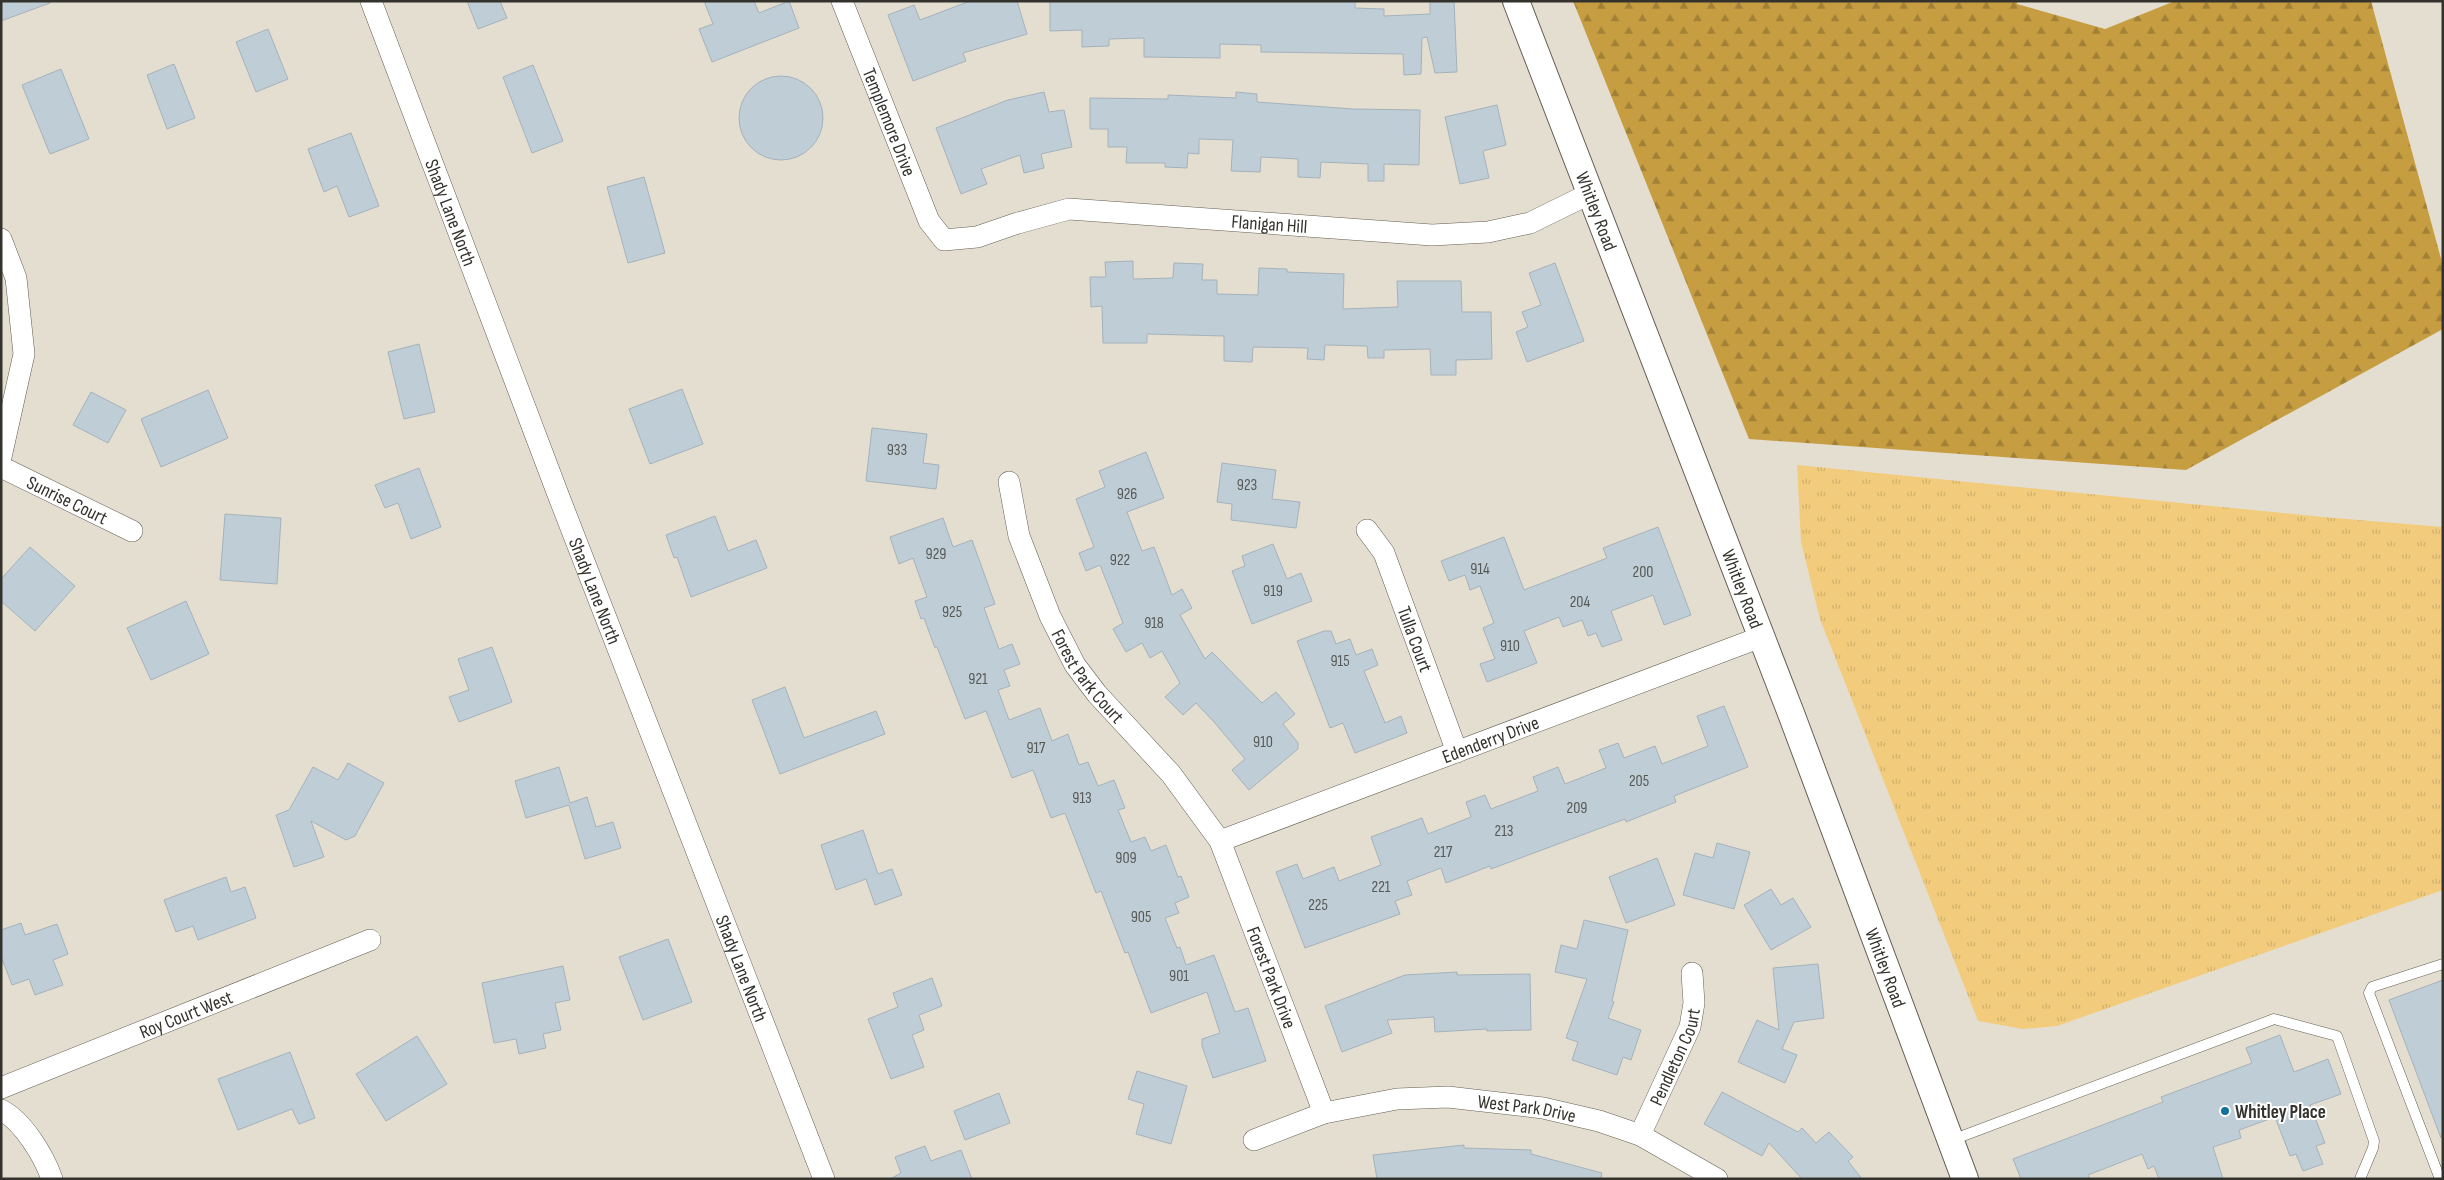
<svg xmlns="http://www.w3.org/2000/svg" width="2444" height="1180" viewBox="0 0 2444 1180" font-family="'Sofia Sans Condensed',sans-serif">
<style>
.grass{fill:url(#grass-tufts)}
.forest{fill:url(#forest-firs)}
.building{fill:#bfcdd6;stroke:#a5b2bb}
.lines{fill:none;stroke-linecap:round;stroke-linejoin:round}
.service-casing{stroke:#655f54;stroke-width:11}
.minor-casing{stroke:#655f54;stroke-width:22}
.tertiary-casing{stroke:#655f54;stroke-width:28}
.service{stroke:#fff;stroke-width:10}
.minor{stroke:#fff;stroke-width:21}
.tertiary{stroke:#fff;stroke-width:26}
.poi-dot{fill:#126f9e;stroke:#fff;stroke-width:2}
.labels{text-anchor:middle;stroke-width:4;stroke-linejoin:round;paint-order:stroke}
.number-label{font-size:16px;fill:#575956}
.street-label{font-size:19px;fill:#34322c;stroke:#fff}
.poi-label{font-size:19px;font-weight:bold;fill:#34322c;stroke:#fff;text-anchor:start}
</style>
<defs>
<pattern id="grass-tufts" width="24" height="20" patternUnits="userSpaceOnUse" patternTransform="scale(1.25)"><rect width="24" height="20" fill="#f2cc7c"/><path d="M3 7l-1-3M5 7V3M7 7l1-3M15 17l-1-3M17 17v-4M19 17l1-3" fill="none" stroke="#d0b06b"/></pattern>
<pattern id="forest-firs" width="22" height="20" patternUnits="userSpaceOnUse" patternTransform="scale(1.25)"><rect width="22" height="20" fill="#c69d41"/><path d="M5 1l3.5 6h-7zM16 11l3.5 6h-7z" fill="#a28137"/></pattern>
</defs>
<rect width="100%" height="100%" fill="#e4ded0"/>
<path class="grass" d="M1797,465l526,52 120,10v363l-386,136 -34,3 -45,-8 -158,-402 -19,-77z"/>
<path class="forest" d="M1573,1h444v3l88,25 70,-28h196l72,265v63l-257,141 -437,-31z"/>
<path class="building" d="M1,1h49v2l-49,18z
M467,1h33l7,17 -29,11z
M704,1h50l5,12 30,-12 10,27 -87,34 -13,-33 14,-5z
M970,1h47l10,33 -64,19 3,8 -53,20 -25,-66 26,-10 6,15z
M1050,1h305v7l29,1v7l46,-2v-13h24l3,71 -22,1 -8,-36 -5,1 -1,36 -17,1 -1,-21 -142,-2v-7l-41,-1v14l-76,-1v-19l-35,1v7l-27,1v-17l-32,1z
M268,29l20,50 -32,13 -20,-50z
M174,64l21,54 -28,11 -20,-54z
M533,65l30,76 -31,12 -29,-76z
M61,69l28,70 -39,15 -28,-69z
M739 118a42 42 0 1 1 84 0a42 42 0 1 1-84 0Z
M1044,92l5,20 15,-2 8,37 -31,7 3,14 -20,5 -4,-18 -39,14 6,15 -26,10 -25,-66 72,-28z
M1236,92l21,2v8l96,7 67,1 -1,55 -35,-1v17h-16v-17l-47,-2 -1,16 -22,-1v-18l-37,-2 -1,15 -29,-1 2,-31 -34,-1v15l-11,-1 -1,15 -22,-1v-4h-39l1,-16h-19v-18h-18v-31l78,1v-4l68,3z
M1497,105l9,40 -23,6 6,27 -29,6 -15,-67z
M351,133l28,73 -30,11 -12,-31 -13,6 -16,-43z
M644,177l21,76 -37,10 -21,-76z
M1133,261v18l40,-1 1,-15 29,1 -1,16h15v14l41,1 1,-27 28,1v3l57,2 -1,35 55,-2 -1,-26h64l1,31h29l1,47 -36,1v15h-25l-1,-26 -46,1v8h-16l-1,-12 -42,-1 -1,15 -17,-1 1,-11 -55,-1 -1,15 -28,-1v-25l-77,-2v9h-44l-1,-37 -11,1 -1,-30h16l-1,-15z
M1555,263l29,78 -57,21 -11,-30 12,-5 -6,-15 19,-7 -12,-32z
M419,344l16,68 -31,7 -16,-67z
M682,389l21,55 -53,20 -21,-55z
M208,390l20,48 -67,29 -20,-48z
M91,392l35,18 -18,33 -35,-18z
M872,428l55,6 -4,29 16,2 -3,24 -70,-8z
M1146,452l18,46 -37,14 15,39 12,-4 18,48 10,-6 10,19 -12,7 25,44 7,-7 50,51 14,-11 19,22 -12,10 15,19v6l-49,41 -17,-20 13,-11 -30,-36 -19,-20 -13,12 -18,-18 15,-14 -18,-32 -12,7 -8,-15 -16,9 -13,-23 10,-6 -23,-58 -14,6 -7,-18 15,-6 -18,-48 29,-12 -6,-16z
M1222,463l54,7 -4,29 28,3 -4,26 -65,-8 1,-16 -15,-2z
M419,468l22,59 -30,12 -13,-36 -13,5 -10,-23z
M225,514l56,4 -4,66 -57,-4z
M715,516l13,35 28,-11 11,28 -76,29 -14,-40 -3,1 -8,-23z
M943,518l10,29 19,-7 23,64 -11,4 15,41 13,-5 8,20 -16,6 6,16 -12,4 11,30 31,-12 12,33 16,-7 11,31 9,-3 10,24 16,-6 11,28 -7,2 13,32 14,-5 6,14 15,-6 12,32 3,-1 8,21 -14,6 4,10 -14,5 12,30 3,-1 6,18 28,-10 21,57 13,-4 18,53 -53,17 -11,-32v-7l18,-6 -13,-41 -56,21 -23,-61 -3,1 -24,-62 -5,2 -31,-80 -14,5 -18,-48 -21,8 -26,-67 -21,8 -28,-72 -2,1 -11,-30 -3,1 -6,-18 12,-4 -14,-39 -14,6 -9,-27z
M1658,527l33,88 -27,10 -11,-30 -42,16 11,29 -20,7 -6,-14 -8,3 -6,-16 -19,7 -4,-10 -35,14 13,32 -50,19 -7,-18 15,-5 -12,-31 11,-5 -14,-37 -10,4 -5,-15 -16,6 -8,-20 63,-24 20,53 83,-32 -4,-10z
M1273,544l14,35 14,-6 11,28 -60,23 -20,-53 13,-5 -3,-10z
M30,547l45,39 -40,45 -34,-30v-22z
M186,601l23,53 -58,26 -24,-52z
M1324,631h7l5,13 14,-5 6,16 16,-6 6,16 -14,6 21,52 16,-7 6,17 -52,20 -12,-30 -13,5 -33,-87z
M492,647l20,55 -53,20 -10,-25 20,-7 -11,-31z
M785,687l19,51 72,-27 9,23 -105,40 -28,-74z
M1724,706l24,61 -74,29 2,6 -50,20 -1,-3 -134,50 -1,-3 -44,17 -5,-15 -34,13 5,14 -17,6 5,13 -95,34 -29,-76 21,-8 6,15 31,-12 5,14 42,-16 -10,-28 51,-19 6,16 43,-17 -5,-15 19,-7 6,14 47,-18 -5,-14 25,-10 7,17 41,-16 -7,-18 19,-7 6,15 31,-12 7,18 46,-18 -11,-30z
M348,763l36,20 -29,53 -9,4 -35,-19 13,36 -30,10 -18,-52 13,-5 24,-43 25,13z
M559,767l11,36 17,-6 9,30 17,-5 8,26 -36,11 -16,-54 -43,13 -11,-37z
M863,830l15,44 14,-5 10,26 -27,10 -9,-26 -30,11 -15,-45z
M1717,843l33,9 -16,57 -51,-14 12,-42 18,5z
M1657,858l18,47 -49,18 -17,-46z
M226,877l5,15 14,-5 11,31 -58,22 -5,-14 -17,6 -12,-32z
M1771,889l10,16 12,-7 18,29 -40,23 -27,-45z
M1584,920l44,10 -16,71 2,1 -6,16 33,12 -10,30 -8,-3 -6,18 -45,-15 6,-18 -12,-4 21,-59 -32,-7 6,-27 16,4z
M21,923l4,12 32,-11 11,30 -15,6 10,25 -28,10 -6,-16 -17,6 -11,-29v-26z
M668,939l24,63 -49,18 -24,-63z
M1818,964l6,54 -30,4 -12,27 15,6 -12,28 -47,-21 19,-42 22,10 -6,-62z
M563,966l7,34 -15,3 6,27 -18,4 3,14 -27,6 -3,-15 -22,4 -12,-60z
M1457,972v3l73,-1 1,56 -44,1v-2l-52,3 -1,-15 -47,3 5,13 -50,19 -17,-46 80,-31z
M932,978l10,28 -23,9 5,15 -12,5 12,32 -33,12 -23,-60 30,-12 -5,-14z
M2443,980v158h-2l-52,-138z
M2280,1035l14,37 34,-13 13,35 -31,11 15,38 -9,3 7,18 -20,7 -7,-17 -6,2 -15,-39 -36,13 2,8 -28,9 10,32h-64l-5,-13 -6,3 -6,-15 -54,21 2,4h-69l-8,-20 150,-57 -2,-5 91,-34 -6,-15z
M417,1036l30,48 -61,37 -30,-47z
M290,1052l25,66 -16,6 -7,-15 -54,21 -20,-51z
M1137,1071l50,15 -16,58 -35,-10 8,-30 -16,-5z
M1722,1092l76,40 4,-4 14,15 13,-11 24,25 -5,4 14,18h-60l-33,-36 -7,13 -58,-32z
M999,1093l11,30 -45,17 -11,-29z
M1464,1145v3l67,2v4l71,19 -1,6h-224l-4,-24z
M925,1146l6,15 30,-11 11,29h-82l11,-6 -6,-16z"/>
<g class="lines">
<defs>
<path id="service" d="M1952,1140l322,-121 63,17 37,105 -1,7 -13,31
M2440,1179l-71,-186 3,-6 71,-23"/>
<g id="minor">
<path id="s1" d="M371,1l188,496 265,682"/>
<path id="s2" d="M842,1l87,220 15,19 33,-3 41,-14 51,-14 363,26 56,-3 42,-9 61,-30"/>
<path d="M1,239l15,39 8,76 -23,103"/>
<path id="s3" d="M1,467l131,64"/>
<path id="s4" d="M1009,482l10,54 31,80 25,49 22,29 74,80 49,67 104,272"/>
<path id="s5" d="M1367,530l17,23 73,199"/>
<path id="s6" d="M1220,841l541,-204"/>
<path id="s7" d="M1,1088l369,-148"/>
<path d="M1,1110c22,11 43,46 51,69"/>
<path id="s8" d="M1640,1135l50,-108 4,-24 -2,-30"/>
<path id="s9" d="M1254,1140l70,-27 73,-14 51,-2 95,11 56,13 41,14 77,44"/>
</g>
<g id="tertiary">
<path id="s10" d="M1516,1l276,715 173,463"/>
</g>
</defs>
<use href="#service" class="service-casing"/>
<use href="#minor" class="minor-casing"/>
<use href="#tertiary" class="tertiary-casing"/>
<use href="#service" class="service"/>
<use href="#minor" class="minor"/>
<use href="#tertiary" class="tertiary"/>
</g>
<circle class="poi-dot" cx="2225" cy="1111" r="5"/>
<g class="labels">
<g class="number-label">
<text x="897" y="455">933</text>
<text x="1247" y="490">923</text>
<text x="1127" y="499">926</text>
<text x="936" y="559">929</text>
<text x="1120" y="565">922</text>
<text x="1480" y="574">914</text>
<text x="1643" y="577">200</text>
<text x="1273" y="596">919</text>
<text x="1580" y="607">204</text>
<text x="952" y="617">925</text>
<text x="1154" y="628">918</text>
<text x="1510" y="651">910</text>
<text x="1340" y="666">915</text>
<text x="978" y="684">921</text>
<text x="1263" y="747">910</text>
<text x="1036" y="753">917</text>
<text x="1639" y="786">205</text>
<text x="1082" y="803">913</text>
<text x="1577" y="813">209</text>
<text x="1504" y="836">213</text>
<text x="1443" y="857">217</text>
<text x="1126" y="863">909</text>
<text x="1381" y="892">221</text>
<text x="1318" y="910">225</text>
<text x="1141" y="922">905</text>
<text x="1179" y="981">901</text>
</g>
<g class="street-label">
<text dy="7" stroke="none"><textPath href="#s2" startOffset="130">Templemore Drive</textPath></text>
<text dy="7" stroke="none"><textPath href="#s10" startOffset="225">Whitley Road</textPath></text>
<text dy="7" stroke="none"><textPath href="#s1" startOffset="226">Shady Lane North</textPath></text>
<text dy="7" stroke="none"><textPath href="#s2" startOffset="591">Flanigan Hill</textPath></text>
<text dy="7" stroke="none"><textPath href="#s3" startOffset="74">Sunrise Court</textPath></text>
<text dy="7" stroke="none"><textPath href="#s10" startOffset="630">Whitley Road</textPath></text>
<text dy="7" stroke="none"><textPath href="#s1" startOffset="631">Shady Lane North</textPath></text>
<text dy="7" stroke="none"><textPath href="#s5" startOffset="120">Tulla Court</textPath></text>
<text dy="7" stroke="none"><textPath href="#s4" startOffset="212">Forest Park Court</textPath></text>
<text dy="7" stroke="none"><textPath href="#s6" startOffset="289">Edenderry Drive</textPath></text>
<text dy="7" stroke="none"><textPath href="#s1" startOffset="1036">Shady Lane North</textPath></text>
<text dy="7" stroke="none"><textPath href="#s10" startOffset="1035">Whitley Road</textPath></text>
<text dy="7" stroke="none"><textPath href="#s4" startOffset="570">Forest Park Drive</textPath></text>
<text dy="7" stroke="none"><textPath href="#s7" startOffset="199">Roy Court West</textPath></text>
<text dy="7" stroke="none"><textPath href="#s8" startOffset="86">Pendleton Court</textPath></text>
<text dy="7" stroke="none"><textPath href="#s9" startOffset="280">West Park Drive</textPath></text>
</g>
<g class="poi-label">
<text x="2235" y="1118">Whitley Place</text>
</g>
</g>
<rect width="2444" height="1180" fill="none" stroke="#34322c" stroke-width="5"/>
</svg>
